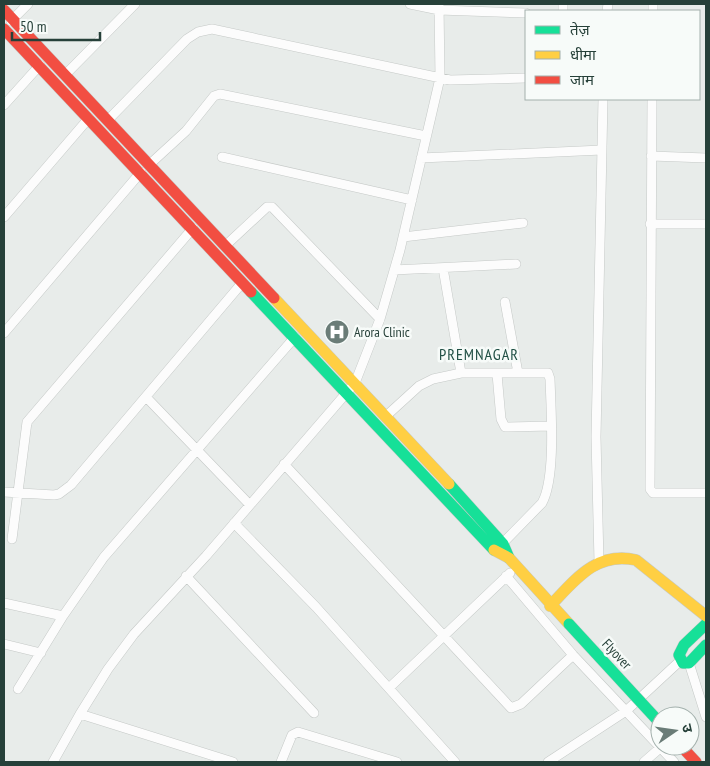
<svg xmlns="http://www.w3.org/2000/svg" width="710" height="766" viewBox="0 0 710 766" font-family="'PT Sans Narrow','Noto Sans Devanagari',sans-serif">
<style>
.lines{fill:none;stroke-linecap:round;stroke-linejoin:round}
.street-casing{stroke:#c5c9c7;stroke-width:10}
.fast-casing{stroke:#c4c9c7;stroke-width:12}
.slow-casing{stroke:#c4c9c7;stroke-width:12}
.jam-casing{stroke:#c4c9c7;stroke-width:12}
.street{stroke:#fcfcfc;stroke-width:9}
.fast{stroke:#16e098;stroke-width:11}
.slow{stroke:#ffcf43;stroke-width:11}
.jam{stroke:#f24e42;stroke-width:11}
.fast-bridge-casing{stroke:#c3cac9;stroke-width:12;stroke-linecap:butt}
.fast-bridge{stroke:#16e098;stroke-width:11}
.labels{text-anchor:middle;stroke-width:5;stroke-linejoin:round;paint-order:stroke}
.poi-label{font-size:14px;fill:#264039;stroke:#f7fbf9;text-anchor:start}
.street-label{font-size:14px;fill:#264039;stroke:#f7fbf9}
.quarter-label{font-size:16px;letter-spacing:1px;fill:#225146;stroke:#f7fbf9}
</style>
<rect width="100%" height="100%" fill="#e8ecea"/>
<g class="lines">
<defs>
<path id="street" d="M410,4l29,6 87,3
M563,11v-7
M607,11l1,-7
M653,11v-7
M11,21l17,-17
M65,75l70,-71
M652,99l-2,390 3,4h53
M4,105l36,-40
M108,120l79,-81 11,-7 14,-3 238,51 76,-2
M651,156l55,2
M222,157l190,43
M421,158l181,-8
M150,164l36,-33 28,-35 6,-2 206,42
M4,217l85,-99
M650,224h56
M403,237l120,-14
M225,246l42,-39h5l108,112
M443,268l18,105
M394,270l122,-6
M505,302l13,71
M4,333l137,-161
M497,374l4,45 4,8 46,-1
M146,397l104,108
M385,417l34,-31 14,-7 28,-6h87l2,6c1,31 6,99 -8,124l-42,43
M284,464l227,244 10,-4 52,-49
M4,492l50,3 5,-1 12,-9 171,-202
M234,523l82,84 139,155
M12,539l15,-117 166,-194
M599,562l-3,-125 7,-338
M186,576l128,137
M506,576l67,79 101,107
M4,603l59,13
M4,644l37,9
M689,663l17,54
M389,688l121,-115
M18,689l45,-73 41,-59 191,-220
M80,714l153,48
M53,762l27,-48 28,-45 26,-35 72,-78 149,-173 25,-64 20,-69 40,-172 -1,-74
M281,762l11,-27 6,-3 99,30
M548,762l78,-51 55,-51
M644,762l16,-14"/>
<path id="fast" d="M251,292l243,258
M449,484l54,60 6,14
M706,624l-22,21 -5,10 4,8h6l17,-18"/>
<path id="slow" d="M274,298l175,186
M494,550l15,8 60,66
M550,606c25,-26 46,-55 86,-46l70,56"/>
<path id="jam" d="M4,10l270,288
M4,29l247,263
M681,746l15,16"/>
</defs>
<use href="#street" class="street-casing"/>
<use href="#fast" class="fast-casing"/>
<use href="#slow" class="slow-casing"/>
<use href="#jam" class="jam-casing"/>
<use href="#street" class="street"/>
<use href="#fast" class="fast"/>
<use href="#slow" class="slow"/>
<use href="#jam" class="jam"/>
<defs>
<path id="fast-bridge" d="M569,624l91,99"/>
</defs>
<use href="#fast-bridge" class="fast-bridge-casing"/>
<use href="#fast-bridge" class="fast-bridge"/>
</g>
<defs>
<symbol id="hospital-disc" viewBox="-11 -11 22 22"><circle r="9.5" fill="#6a7c77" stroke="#f7fbf9"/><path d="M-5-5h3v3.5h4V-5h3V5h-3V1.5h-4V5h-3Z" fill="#fff"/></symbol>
</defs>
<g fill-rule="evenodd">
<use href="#hospital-disc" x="323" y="318" width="28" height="28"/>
</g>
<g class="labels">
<g class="poi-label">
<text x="354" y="337">Arora Clinic</text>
</g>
<g class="street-label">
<text transform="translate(617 654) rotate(47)" y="5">Flyover</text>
</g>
<g class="quarter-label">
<text x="479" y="360">PREMNAGAR</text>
</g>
</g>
<rect width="710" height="766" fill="none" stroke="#264039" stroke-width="10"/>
<rect x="525" y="10" width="175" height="90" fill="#f7fbf9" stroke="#a3b0ac"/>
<rect x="535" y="26" width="25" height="8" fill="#16e098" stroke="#a3b0ac"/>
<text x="570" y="35" font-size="15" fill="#264039">तेज़</text>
<rect x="535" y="51" width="25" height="8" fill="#ffcf43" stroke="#a3b0ac"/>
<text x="570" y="60" font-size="15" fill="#264039">धीमा</text>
<rect x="535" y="76" width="25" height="8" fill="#f24e42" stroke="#a3b0ac"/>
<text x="570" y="85" font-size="15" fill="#264039">जाम</text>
<g transform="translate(675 731) rotate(77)"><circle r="24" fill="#f7fbf9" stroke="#a3b0ac"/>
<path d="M0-4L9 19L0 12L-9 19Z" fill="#6a7c77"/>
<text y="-8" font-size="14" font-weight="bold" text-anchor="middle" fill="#264039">उ</text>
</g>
<path d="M12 32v8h88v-8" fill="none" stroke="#264039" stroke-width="2.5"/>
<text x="20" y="32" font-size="15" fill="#264039" stroke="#f7fbf9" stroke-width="4" paint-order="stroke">50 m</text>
</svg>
